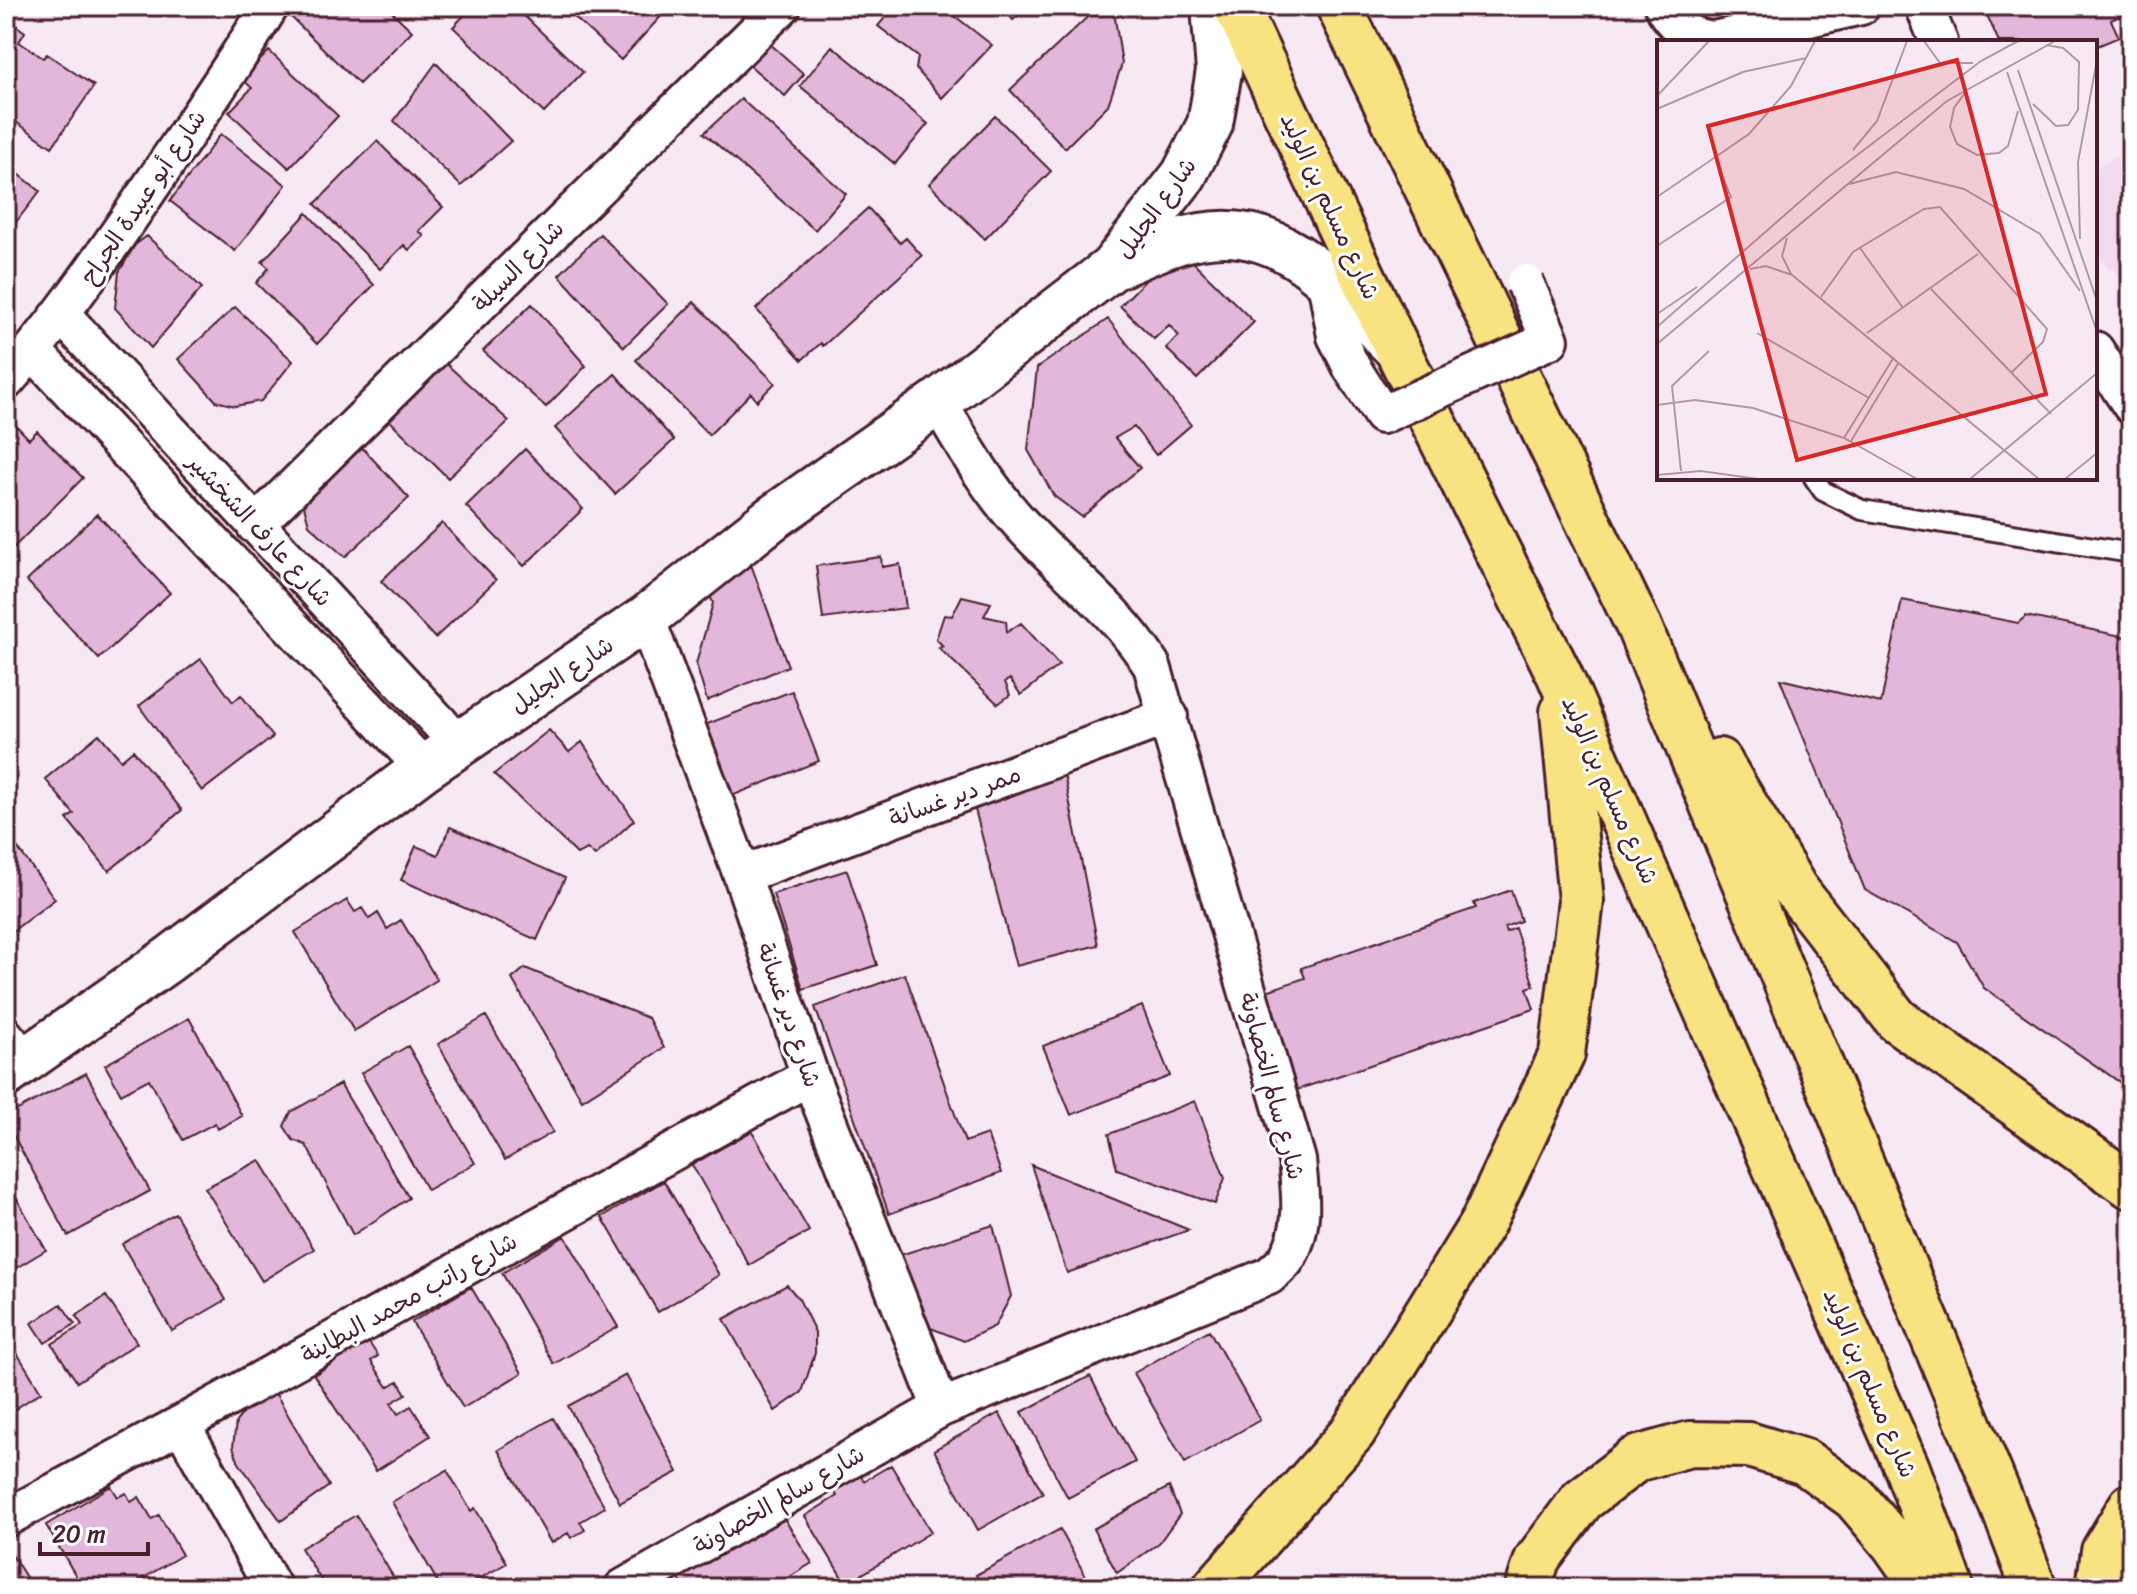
<svg xmlns="http://www.w3.org/2000/svg" width="2137" height="1594" viewBox="0 0 2137 1594" font-family="Sriracha,'Playpen Sans Arabic',sans-serif">
<style>
.built{fill:#f1daed}
.building{fill:#e3b7dc;stroke:#4a1f2b;stroke-width:2}
.lines{fill:none;stroke-linecap:round;stroke-linejoin:round}
.lane-casing{stroke:#4a1f2b;stroke-width:24}
.street-casing{stroke:#4a1f2b;stroke-width:42}
.secondary-casing{stroke:#4a1f2b;stroke-width:50}
.highway-casing{stroke:#4a1f2b;stroke-width:50}
.lane{stroke:#fff;stroke-width:18}
.street{stroke:#fff;stroke-width:36}
.secondary{stroke:#fff;stroke-width:44}
.highway{stroke:#f8e281;stroke-width:44}
.street-bridge-casing{stroke:#4a1f2b;stroke-width:42;stroke-linecap:butt}
.street-bridge{stroke:#fff;stroke-width:36}
.labels{text-anchor:middle;stroke-width:6;stroke-linejoin:round;paint-order:stroke}
.street-label{font-size:24px;fill:#4a1f2b;stroke:#fff}
.inset-road{fill:none;stroke:#b298a4;stroke-width:2}
.view{fill:#d62828;fill-opacity:0.15;stroke:#d62828;stroke-width:4}
.inset-edge{fill:none;stroke:#4a1f2b;stroke-width:4}
</style>
<rect width="100%" height="100%" fill="#f7e9f4"/>
<filter id="ink" filterUnits="userSpaceOnUse"><feTurbulence type="fractalNoise" baseFrequency=".0125" numOctaves="2"/><feDisplacementMap in="SourceGraphic" scale="16" xChannelSelector="R" yChannelSelector="G"/><feConvolveMatrix kernelMatrix="1 2 1 2 8 2 1 2 1" color-interpolation-filters="sRGB"/></filter>
<g filter="url(#ink)">
<path class="built" d="M2117,156l9,13 5,1v137l-10,-15 6,-5 -14,-19 -4,3 -14,-23v-80z"/>
<path class="building" d="M286,6h100l26,25 -53,53 -76,-75z
M473,6h41l69,66 -39,41 -91,-86z
M562,6h95l7,7 -43,47z
M895,6h47l50,39 -50,53 -26,-29 2,-12 -40,-31z
M1002,6h28l-17,14z
M1099,6h7l9,12 7,46 -14,41 -43,43 -55,-58z
M1983,6h132l5,10 -9,4 8,17 -24,10v-5h-96z
M6,18l19,14 -6,10 24,16 4,-4 47,32 -42,61 -46,-32z
M759,34l45,40 -19,22 -46,-40z
M832,46l96,78 -33,40 -95,-78z
M269,51l69,65 -49,52 -60,-56 23,-24 -10,-9z
M436,63l75,78 -50,45 -67,-65z
M741,99l105,95 -31,36 -111,-97z
M995,116l56,55 -66,68 -56,-55z
M221,134l65,51 -51,66 -65,-50z
M377,141l66,66 -24,24 5,5 -15,14 -5,-5 -24,24 -65,-65z
M6,164l34,27 -34,44z
M868,208l32,35 6,-5 16,18 -99,90 -2,-3 -19,17 -46,-51z
M307,213l67,72 -57,59 -61,-61 13,-15 -7,-6z
M600,234l68,70 -44,43 -65,-72z
M147,236l55,52 -51,60 -36,-40 4,-36 16,-27z
M1178,247l76,75 -57,57 -31,-31 13,-12 -10,-11 -15,14 -34,-33z
M694,302l81,81 -18,18 -6,-8 -42,42 -73,-75z
M532,304l54,62 -40,41 -63,-56z
M235,307l58,54 -32,40 -26,5 -19,-5 -38,-42z
M1108,319l83,106 -35,30 -22,-28 -19,11 25,30 -58,49 -28,-21 -26,-46 9,-82z
M443,361l66,60 -61,57 -59,-58z
M615,374l59,66 -59,54 -60,-66z
M6,415l23,24 8,-8 46,47 -75,75z
M355,440l54,58 -64,59 -36,-32 -5,-19 4,-14z
M525,449l58,60 -59,57 -58,-60z
M97,514l73,79 -71,66 -72,-78z
M442,523l54,57 -61,58 -54,-57z
M881,557l1,10 18,-3 6,44 -83,11 -7,-53z
M749,559l39,107 -81,35 -11,-37 17,-61 -5,-13z
M962,596l29,7 -7,13 22,5 1,11 14,-9 38,42 -38,30 -11,-16 -5,3 5,13 -12,9 -59,-56 4,-2 -7,-7 8,-24 8,1z
M1902,600l116,23 8,-7 105,22v96l-4,11 4,1v344l-147,-102 -27,-46 -92,-52 -85,-211 101,24z
M201,659l32,43 8,-7 32,42 -71,54 -63,-85z
M792,691l27,70 -90,36 -27,-71z
M549,730l20,22 13,-10 52,78 -39,36 -8,-7 -10,5 -83,-80z
M99,734l22,26 12,-10 49,60 -73,61 -42,-52 7,-5 -29,-35z
M1064,774l34,171 -82,21 -45,-172z
M450,827l115,51 -28,62 -136,-60 15,-34 22,9z
M6,832l49,67 -49,37z
M847,870l30,95 -74,24 -30,-95z
M1511,890l10,31 -17,6 2,5 9,-4 19,58 -7,2 7,21 -246,84 -33,-98 50,-17 -4,-10 175,-60 -2,-5z
M347,900l8,12 7,-4 7,11 9,-6 9,16 14,-9 36,60 -83,51 -59,-99z
M525,968l123,50 16,30 -82,52 -70,-121z
M905,974l60,168 22,-8 14,39 -112,41 -74,-207z
M1142,1006l28,70 -99,39 -28,-69z
M486,1016l67,116 -48,28 -67,-116z
M189,1018l53,98 -24,13 -3,-6 -32,17 -34,-61 -28,15 -16,-29z
M408,1046l67,117 -48,27 -66,-117z
M86,1073l64,118 -82,45 -62,-114v-6z
M340,1084l69,114 -56,37 -47,-90 -13,-5 -9,-14 7,-14z
M1195,1101l30,77 -10,26 -98,-35 -8,-35z
M752,1131l57,100 -60,34 -57,-100z
M260,1160l54,89 -52,32 -57,-93z
M1031,1165l158,65 -122,43z
M6,1180l40,70 -40,24z
M664,1181l55,94 -61,37 -56,-95z
M175,1213l51,87 -54,31 -50,-87z
M993,1225l18,71 -16,30 -31,15 -36,-14 -31,-71z
M565,1236l53,91 -64,37 -52,-91z
M787,1285l12,14 16,33v21l-13,39 -27,19 -51,-92z
M471,1287l51,86 -59,35 -51,-86z
M106,1296l31,47 -60,39 -25,-38 30,-19 -6,-9z
M61,1304l14,20 -30,19 -13,-20z
M1209,1330l51,90 -75,43 -51,-90z
M6,1335l35,57 -35,23z
M368,1341l10,15 -7,5 17,26 10,-6 8,13 -15,9 7,11 13,-8 19,30 -54,35 -62,-96z
M626,1375l52,97 -58,31 -52,-97z
M1090,1376l45,86 -67,36 -46,-86z
M273,1389l56,97 -48,35 -42,-58 -6,-16 3,-25 10,-13z
M999,1413l44,80 -65,37 -44,-80z
M553,1418l52,89 -25,15 5,8 -14,8 -3,-5 -17,10 -53,-93z
M853,1463l11,18 27,-16 40,67 -85,52 -41,-68 32,-20 -11,-16z
M447,1470l24,41 4,-3 32,55 -44,25h-22l-49,-86z
M111,1486l7,11 8,-4 5,9 8,-5 13,22 7,-4 23,40 -55,33h-44l-37,-63z
M1169,1487l11,27 -21,29 -42,30 -24,-44z
M356,1515l44,73h-74l-25,-40z
M782,1515l30,48 -40,25h-87l-6,-9z
M1060,1529l32,59h-109l-7,-13z
M6,1546l27,42h-27z"/>
<g class="lines">
<defs>
<path id="lane" d="M1814,478l9,13 39,19 269,43
M6,1023l26,32"/>
<path id="street" d="M1663,6c11,20 28,33 51,34l147,-34
M1924,6l15,36
M1326,280l10,56 16,32
M62,315l397,429
M2095,350l36,55
M33,351l391,417
M6,381c58,-66 107,-139 156,-211 37,-55 74,-108 108,-164
M255,525l527,-519
M646,618l96,257 68,201 131,332
M742,875l427,-159
M181,1424l92,164
M6,1518l175,-94 629,-348
M623,1588l318,-180 328,-132c6,-6 14,-11 18,-18 19,-30 13,-65 10,-98l-145,-494c-36,-58 -87,-93 -132,-143 -33,-36 -57,-79 -82,-121"/>
<path id="secondary" d="M1114,267c28,-11 57,-26 87,-31 86,-16 139,57 194,111
M6,1074l162,-114 256,-192 222,-150 125,-99 167,-117 174,-134 72,-93 26,-51 9,-53 -5,-65"/>
<path id="highway" d="M1236,6l161,343 162,325 348,794 44,120
M1339,6l300,621 364,879 31,82
M1719,761l76,128 102,131 234,166
M1215,1588l138,-156 130,-210 79,-168 19,-153 -18,-189
M1528,1588l9,-28 45,-60 54,-41 54,-15 59,1 56,17 50,36 39,46 31,44
M2099,1588l5,-37 27,-45"/>
</defs>
<use href="#lane" class="lane-casing"/>
<use href="#street" class="street-casing"/>
<use href="#secondary" class="secondary-casing"/>
<use href="#highway" class="highway-casing"/>
<use href="#lane" class="lane"/>
<use href="#street" class="street"/>
<use href="#secondary" class="secondary"/>
<use href="#highway" class="highway"/>
<defs>
<path id="street-bridge" d="M1352,368l30,47 168,-75 -25,-57"/>
</defs>
<use href="#street-bridge" class="street-bridge-casing"/>
<use href="#street-bridge" class="street-bridge"/>
</g>
</g>
<g class="labels">
<g class="street-label">
<text transform="translate(143 197) rotate(-56)" y="8">شارع أبو عبيدة الجراح</text>
<text transform="translate(1330 206) rotate(65)" y="8">شارع مسلم بن الوليد</text>
<text transform="translate(1156 208) rotate(-54)" y="8">شارع الجليل</text>
<text transform="translate(518 266) rotate(-45)" y="8">شارع السيلة</text>
<text transform="translate(260 530) rotate(47)" y="8">شارع عارف الشخشير</text>
<text transform="translate(562 675) rotate(-34)" y="8">شارع الجليل</text>
<text transform="translate(1610 790) rotate(66)" y="8">شارع مسلم بن الوليد</text>
<text transform="translate(955 796) rotate(-20)" y="8">ممر دير غسانة</text>
<text transform="translate(789 1015) rotate(71)" y="8">شارع دير غسانة</text>
<text transform="translate(1272 1086) rotate(75)" y="8">شارع سالم الخصاونة</text>
<text transform="translate(409 1298) rotate(-29)" y="8">شارع راتب محمد البطاينة</text>
<text transform="translate(1870 1383) rotate(67)" y="8">شارع مسلم بن الوليد</text>
<text transform="translate(779 1500) rotate(-30)" y="8">شارع سالم الخصاونة</text>
</g>
</g>
<g transform="translate(1657 40)">
<rect width="440" height="440" fill="#f7e9f4"/>
<path class="inset-road" d="M267,1l16,22h33M361,30l79,231M350,32l90,260M308,53l-11,15 -4,19 7,17 20,11 22,-2 9,-7 10,-35M0,56l52,-55M376,64l23,22 12,-1 10,-15 1,-48 -16,-14 -17,-3M0,69l86,-37 63,-14M196,110l24,-29 30,-80M440,121v30M192,144l47,-12 68,17 76,45 40,57M0,157l92,-63 42,-48 24,-45M130,198l-5,18 9,18M423,199l-2,-77 19,-102M0,206l74,-49 -15,-36M203,208l43,60M93,229l16,-3 26,9 247,204M274,249l120,125M164,257l32,-45 71,-43 16,-2 107,122 -4,13 -31,30M0,274l40,-27M0,287l170,-149 154,-117 37,-20M100,293l112,65M210,293l111,-79M0,304l290,-243 108,-60M0,365l38,-5 58,8 91,30 73,41M187,398l50,-81M194,401l48,-79M24,431l-9,-85 37,-35M0,435l44,-4 57,8M313,439l127,-106M408,439l32,-26"/>
<path class="view" d="M300,20l89,334 -249,66 -89,-334z"/>
<rect width="440" height="440" class="inset-edge"/>
</g>
<rect width="2137" height="1594" fill="none" stroke="#fff" stroke-width="32"/>
<rect x="16" y="16" width="2105" height="1562" fill="none" stroke="#4a1f2b" stroke-width="3" filter="url(#ink)"/>
<path d="M40 1542v12h108v-12" fill="none" stroke="#4a1f2b" stroke-width="4"/>
<text x="52" y="1542" font-size="24" fill="#4a1f2b" stroke="#ffffff" stroke-width="6" paint-order="stroke">20 m</text>
</svg>
